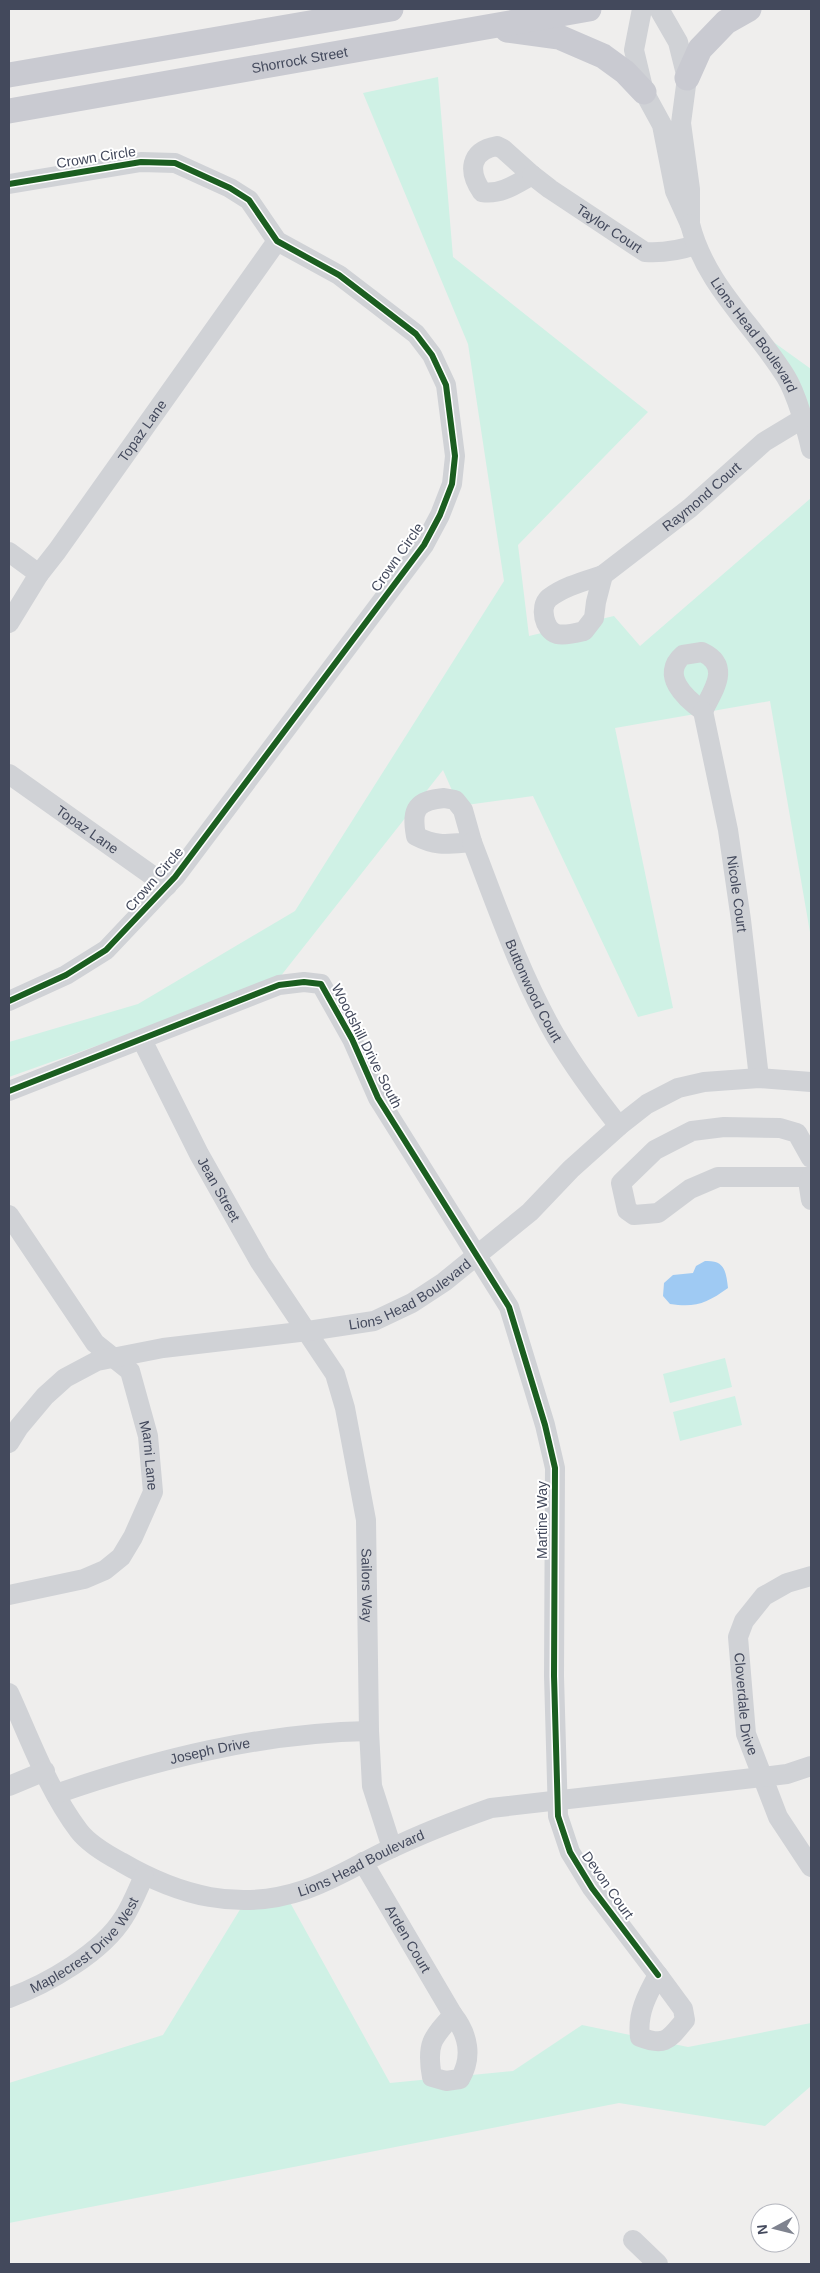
<svg xmlns="http://www.w3.org/2000/svg" width="820" height="2273" viewBox="0 0 820 2273" font-family="Helvetica,sans-serif">
<style>
.green{fill:#cff1e5}
.water{fill:#9fcaf3}
.lines{fill:none;stroke-linecap:round;stroke-linejoin:round}
.minor{stroke:#d0d2d6;stroke-width:20}
.major{stroke:#c9cad1;stroke-width:25}
.cycleway-casing{stroke:#fff;stroke-width:9}
.cycleway{stroke:#1b5e20;stroke-width:6}
.labels{text-anchor:middle;stroke-width:4;stroke-linejoin:round;paint-order:stroke}
.street-label{font-size:14px;fill:#43495c;stroke:#fff}
</style>
<rect width="100%" height="100%" fill="#efeeed"/>
<path class="green" d="M438,77l15,180 195,155 -130,133 11,91 85,-20 26,30 171,-148v440l-41,-237 -155,27 58,280 -35,9 -105,-221 -74,10 -16,-36 -167,212 -267,95v-35l129,-38 157,-93 209,-330 -36,-237 -105,-251z
M772,341l39,28v91z
M725,1358l7,29 -62,16 -7,-29z
M735,1396l7,29 -62,16 -7,-29z
M287,1897l103,186 123,-12 69,-46 106,22 123,-24v63l-46,40 -146,-23 -610,120v-140l154,-48 81,-132z"/>
<path class="water" d="M705,1261c19,-1 21,9 23,27 -21,15 -32,20 -58,16l-7,-8 1,-13 9,-8 20,-2 3,-7z"/>
<g class="lines">
<g class="minor">
<path d="M642,9l-8,41 10,42 18,33 13,66 15,33v-35l-9,-66 6,-45 -9,-36 -19,-33"/>
<path d="M497,146l6,3 29,26c-16,9 -31,20 -50,17 -14,-20 -13,-41 15,-46z"/>
<path id="s1" d="M532,175l18,14 95,63c18,1 33,-1 50,-7"/>
<path d="M9,184l132,-22 34,1 55,25 19,12 28,41 62,34 77,59 16,21 14,30 9,71 -3,28 -12,31 -16,30 -249,332 -69,73 -40,25 -57,26"/>
<path id="s2" d="M690,224c15,61 64,101 96,153 10,16 21,54 25,72"/>
<path d="M9,552l30,22"/>
<path id="s3" d="M603,575l87,-67 74,-66 38,-23"/>
<path d="M603,575l-7,27 -2,16 -10,13c-8,2 -19,5 -27,3 -13,-4 -18,-27 -8,-36 16,-12 36,-17 54,-23z"/>
<path id="s4" d="M9,623l30,-49 18,-23 220,-310"/>
<path d="M702,652c30,14 11,38 1,59 -18,-13 -43,-36 -20,-56z"/>
<path id="s5" d="M703,711l25,119 13,90 18,158"/>
<path id="s6" d="M9,774l158,112"/>
<path d="M444,798l11,2 8,10 9,32c-24,2 -35,5 -56,-6 -5,-28 1,-35 28,-38z"/>
<path id="s7" d="M472,842c25,65 48,132 83,193 19,32 41,62 64,91"/>
<path id="s8" d="M142,1040l57,114 61,108 75,112 10,34 21,112 3,211 3,55 20,62"/>
<path d="M9,1091l270,-106 25,-3 17,2 31,55 26,59 131,209 36,118 10,43 -1,208 4,140 12,36 22,36 66,87"/>
<path d="M811,1158l-14,-25 -17,-5 -56,-1 -32,4 -37,19 -34,33 6,27 7,5 24,-2 32,-24 28,-12h93"/>
<path d="M811,1177l-2,10 2,13"/>
<path id="s9" d="M9,1215l86,128 35,28 18,65 5,56 -20,45 -12,20 -16,13 -21,9 -75,16"/>
<path id="s10" d="M9,1443l10,-16 26,-31 20,-18 32,-17 66,-13 145,-17 66,-10 38,-18 32,-21 86,-70 41,-43 48,-43 28,-22 31,-16 26,-6 55,-4 52,4"/>
<path id="s11" d="M811,1576l-24,7 -23,13 -20,25 -6,16 8,97 32,83 33,50"/>
<path id="s12" d="M9,1693c21,46 39,97 70,138 10,13 27,23 42,31 58,34 118,50 183,28 30,-10 58,-28 86,-41 33,-16 67,-29 101,-41l271,-31 25,-3 24,-8"/>
<path d="M9,1786l36,-15"/>
<path id="s13" d="M56,1794c101,-35 205,-61 313,-63"/>
<path id="s14" d="M363,1862l90,153"/>
<path d="M658,1975l25,34 2,11c-16,19 -19,27 -45,17 -3,-24 7,-42 18,-62z"/>
<path id="s15" d="M9,1998c38,-14 93,-45 115,-81 8,-12 14,-28 20,-41"/>
<path d="M453,2015c15,19 20,42 7,64l-14,2 -14,-4c-6,-33 0,-39 21,-62z"/>
<path d="M633,2240l25,24"/>
</g>
<g class="major">
<path d="M507,30l52,7 44,19 22,16 19,20"/>
<path d="M9,75l382,-66"/>
<path d="M687,78l13,-29 26,-27 23,-13"/>
<path id="s16" d="M9,111l580,-102"/>
</g>
<defs>
<path id="cycleway" d="M9,184l132,-22 34,1 55,25 19,12 28,41 62,34 77,59 16,21 14,30 9,71 -3,28 -12,31 -16,30 -249,332 -69,73 -40,25 -57,26
M9,1091l270,-106 25,-3 17,2 31,55 26,59 131,209 36,118 10,43 -1,208 4,140 12,36 22,36 66,87"/>
</defs>
<use href="#cycleway" class="cycleway-casing"/>
<use href="#cycleway" class="cycleway"/>
</g>
<g class="labels">
<g class="street-label">
<text dy="5" stroke="none"><textPath href="#s16" startOffset="295">Shorrock Street</textPath></text>
<text transform="translate(96 157) rotate(-9)" y="5">Crown Circle</text>
<text dy="5" stroke="none"><textPath href="#s1" startOffset="94">Taylor Court</textPath></text>
<text dy="5" stroke="none"><textPath href="#s2" startOffset="129">Lions Head Boulevard</textPath></text>
<text dy="5" stroke="none"><textPath href="#s4" startOffset="234">Topaz Lane</textPath></text>
<text dy="5" stroke="none"><textPath href="#s3" startOffset="126">Raymond Court</textPath></text>
<text transform="translate(397 557) rotate(-55)" y="5">Crown Circle</text>
<text dy="5" stroke="none"><textPath href="#s6" startOffset="96">Topaz Lane</textPath></text>
<text transform="translate(154 879) rotate(-49)" y="5">Crown Circle</text>
<text dy="5" stroke="none"><textPath href="#s5" startOffset="186">Nicole Court</textPath></text>
<text dy="5" stroke="none"><textPath href="#s7" startOffset="161">Buttonwood Court</textPath></text>
<text transform="translate(367 1046) rotate(63)" y="5">Woodshill Drive South</text>
<text dy="5" stroke="none"><textPath href="#s8" startOffset="168">Jean Street</textPath></text>
<text dy="5" stroke="none"><textPath href="#s10" startOffset="446">Lions Head Boulevard</textPath></text>
<text dy="5" stroke="none"><textPath href="#s9" startOffset="286">Marni Lane</textPath></text>
<text transform="translate(542 1520) rotate(-90)" y="5">Martine Way</text>
<text dy="5" stroke="none"><textPath href="#s8" startOffset="601">Sailors Way</textPath></text>
<text dy="5" stroke="none"><textPath href="#s11" startOffset="168">Cloverdale Drive</textPath></text>
<text dy="5" stroke="none"><textPath href="#s13" startOffset="160">Joseph Drive</textPath></text>
<text dy="5" stroke="none"><textPath href="#s12" startOffset="462">Lions Head Boulevard</textPath></text>
<text transform="translate(608 1885) rotate(55)" y="5">Devon Court</text>
<text dy="5" stroke="none"><textPath href="#s14" startOffset="89">Arden Court</textPath></text>
<text dy="5" stroke="none"><textPath href="#s15" startOffset="94">Maplecrest Drive West</textPath></text>
</g>
</g>
<rect width="820" height="2273" fill="none" stroke="#43495c" stroke-width="20"/>
<g transform="translate(775 2228) rotate(263)"><circle r="24" fill="#ffffff" stroke="#b4b6be"/>
<path d="M0-4L9 19L0 12L-9 19Z" fill="#7f838f"/>
<text y="-8" font-size="14" font-weight="bold" text-anchor="middle" fill="#43495c">N</text>
</g>
</svg>
